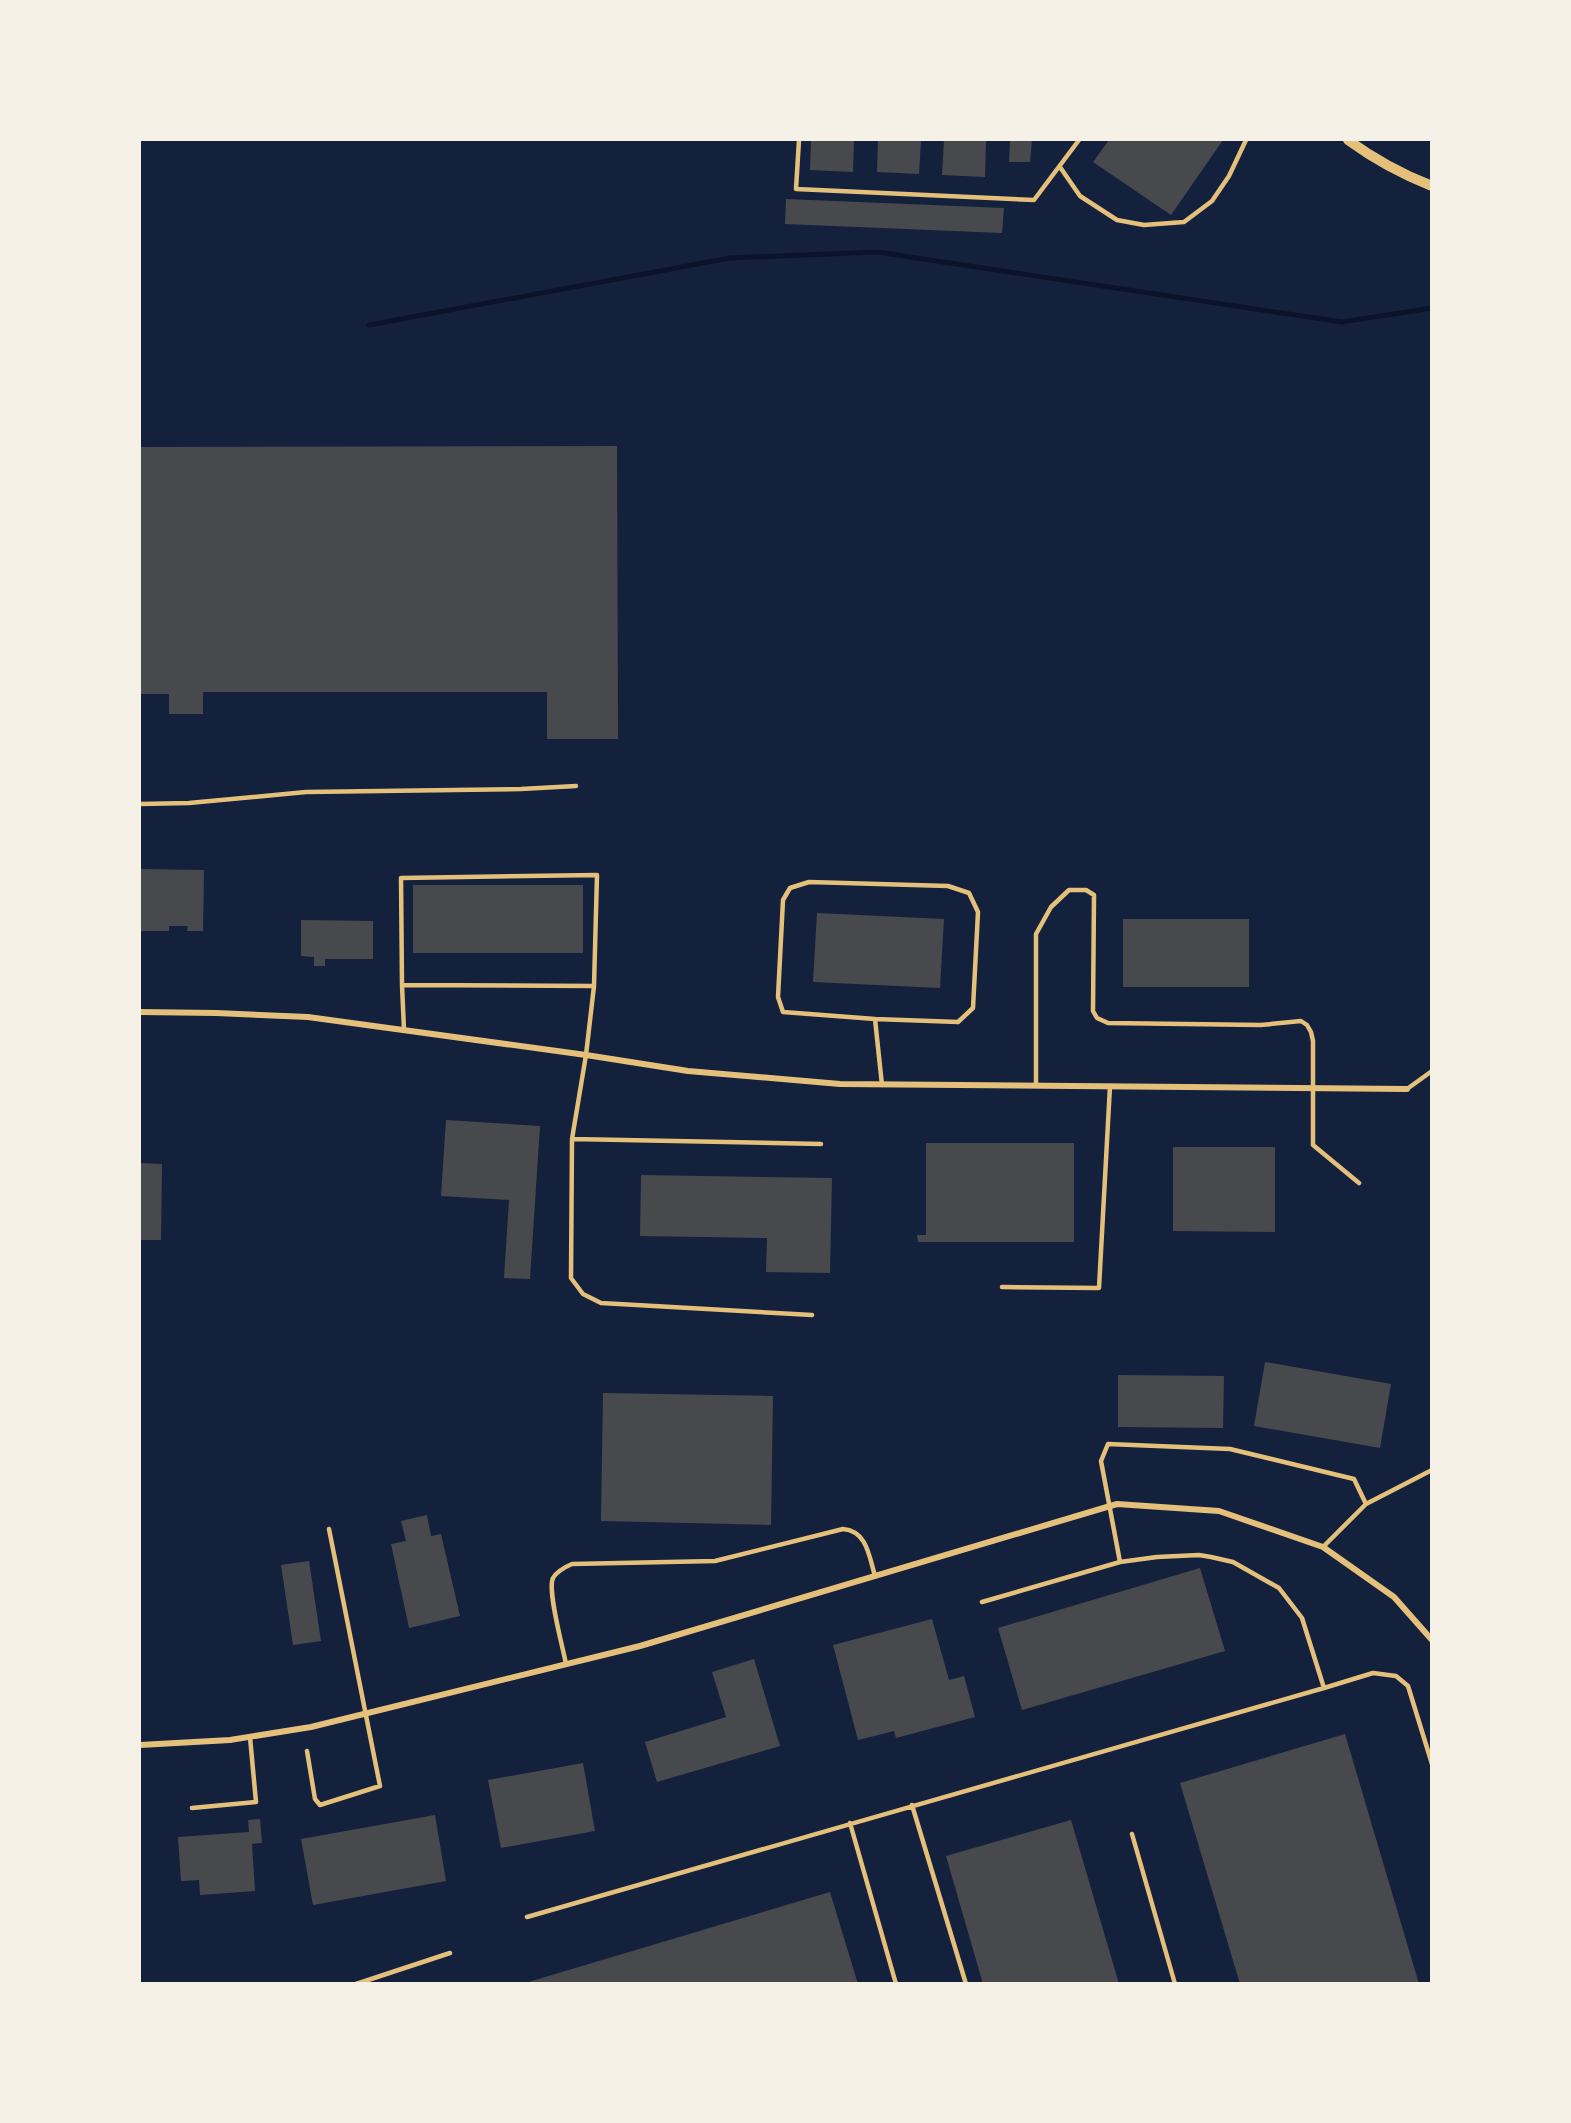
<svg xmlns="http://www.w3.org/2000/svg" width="1571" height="2123" viewBox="0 0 1571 2123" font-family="Mulish,sans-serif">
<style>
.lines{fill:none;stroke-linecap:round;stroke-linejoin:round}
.stream{stroke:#0b132b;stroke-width:5}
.building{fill:#48494c}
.service{stroke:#e5c07b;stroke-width:4.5}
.minor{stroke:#e5c07b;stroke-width:6}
.tertiary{stroke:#e5c07b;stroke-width:10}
</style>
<rect width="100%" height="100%" fill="#14213d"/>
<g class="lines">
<path class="stream" d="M369,325l361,-67 147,-6 465,70 90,-14"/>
</g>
<path class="building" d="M811,140h43l-1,32 -43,-2z
M878,140h43l-2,34 -42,-2z
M944,140h42l-1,37 -43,-2z
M1010,140h22l-2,22h-21z
M1109,140h114l-52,75 -78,-53z
M786,199l218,9 -2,25 -217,-9z
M617,446l1,293h-71v-47h-344v22h-34v-20h-29v-247z
M140,869l64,1 -1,61h-16l1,-5h-19v5h-29z
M413,885h170v68h-170z
M817,913l127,6 -4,69 -127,-6z
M1123,919h126v68h-126z
M301,920l72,1v38h-48v7h-11v-9l-13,-1z
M446,1120l94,6 -10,153 -26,-1 5,-78 -68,-4z
M926,1143h148v99h-156l-1,-7h9z
M1173,1147h102v85l-102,-1z
M140,1163l22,1 -1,76h-21z
M641,1175l191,3 -2,95 -64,-1 1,-34 -127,-2z
M1265,1362l126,22 -11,64 -126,-22z
M1118,1375l106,1 -1,52 -105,-1z
M603,1393l170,3 -2,129 -170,-4z
M427,1515l4,21 10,-2 19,82 -51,12 -18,-84 15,-3 -5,-20z
M309,1561l12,80 -28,4 -12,-80z
M1200,1568l25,83 -203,59 -24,-82z
M932,1619l17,61 15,-4 11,41 -79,21 -2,-7 -36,9 -25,-95z
M754,1659l26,87 -123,36 -12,-40 81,-25 -14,-45z
M1345,1734l74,250h-179l-60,-201z
M583,1763l12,68 -94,17 -13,-68z
M435,1815l11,66 -133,24 -12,-66z
M260,1819l2,24 -10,1 3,47 -55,4 -1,-15 -18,1 -3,-44 71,-5 -1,-12z
M1071,1820l48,164h-136l-37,-128z
M830,1892l28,92h-333v-1z"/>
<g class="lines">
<path class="service" d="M799,140l-3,49 238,11 45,-60
M1060,167l20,29 37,24 27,5 40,-3 28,-21 17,-25 17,-36
M140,804l49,-1 117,-11 215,-3 55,-3
M402,985l-1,-107 196,-3 -3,111
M875,1019l-92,-7 -5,-15 5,-97 7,-12 19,-6 139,4 21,7 9,19 -5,96 -15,14 -83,-3 7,66
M404,1030l-2,-45 192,1 -8,69 -14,84 -1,139 12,16 18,9 211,12
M1036,1086v-152l15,-27 18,-17h17l8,5 -1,116 4,7 11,5 153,2 40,-4 6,4 4,7 2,9v104l46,38
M1407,1089l25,-18
M572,1139l249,5
M1002,1287l97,1 11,-202
M1366,1504l66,-34
M1120,1562l37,-5 42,-2 12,2 22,5 46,26 23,30 22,70 49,-15 23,3 12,10 24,78
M982,1602l138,-40 -19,-101 7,-17 122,5 124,30 12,25 -43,43
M566,1664c-3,-16 -19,-74 -13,-86 4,-7 12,-11 19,-14l143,-3 128,-32c24,2 26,27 32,47
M307,1751l8,48 5,6 60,-19 -51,-257
M912,1805l54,179
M192,1808l64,-6 -6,-65
M850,1823l46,161
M1132,1834l43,150
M527,1917l797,-229
M356,1984l94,-31"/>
<path class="minor" d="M140,1012l76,1 92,4 278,38 102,16 152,13 567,5
M140,1745l90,-5 81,-13 329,-81 477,-142 102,7 104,36 71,50 38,43"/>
<path class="tertiary" d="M1348,140c26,19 53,34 84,46"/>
</g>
<rect width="1571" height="2123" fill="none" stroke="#f6f1e7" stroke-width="282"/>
</svg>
